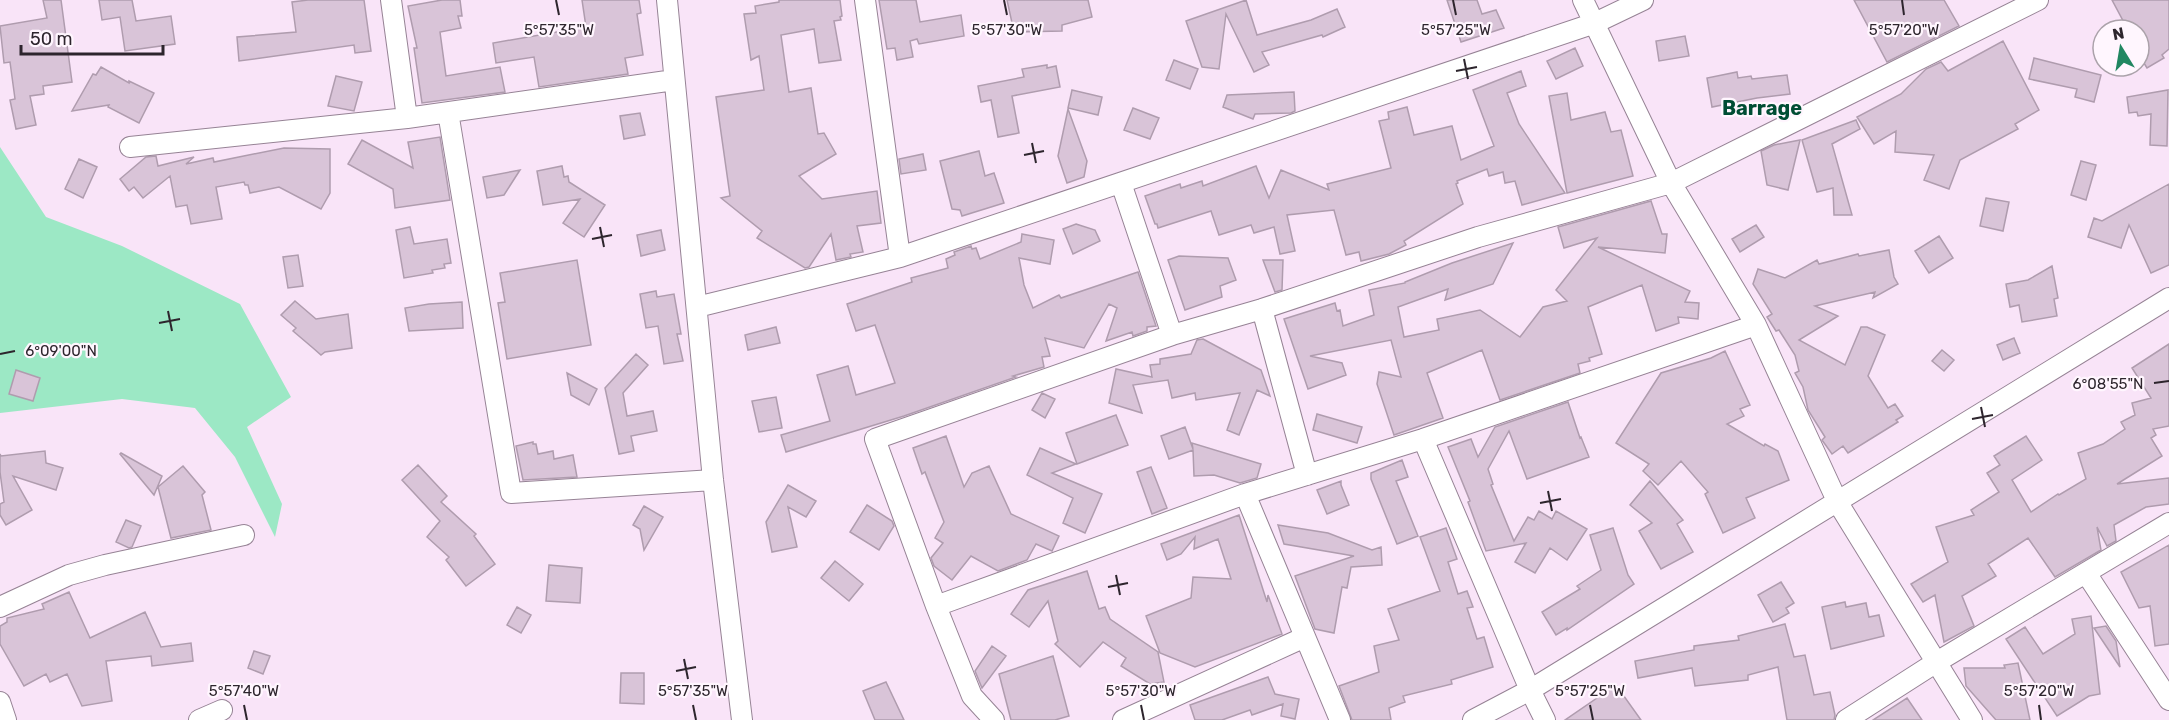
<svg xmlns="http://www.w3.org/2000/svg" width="2169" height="720" viewBox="0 0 2169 720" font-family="Rubik,sans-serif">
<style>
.green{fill:#9ce8c5}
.building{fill:#d9c4d8;stroke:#af9cae;stroke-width:1.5}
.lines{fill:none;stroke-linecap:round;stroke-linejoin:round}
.minor-casing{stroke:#968395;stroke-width:22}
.minor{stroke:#fff;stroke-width:20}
.ticks{fill:none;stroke:#2d252d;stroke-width:2}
.labels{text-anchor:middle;stroke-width:4.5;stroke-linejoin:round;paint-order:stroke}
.quarter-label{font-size:20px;font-weight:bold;fill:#004d34;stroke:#fff6fe}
.ticks-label{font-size:15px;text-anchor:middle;fill:#2d252d;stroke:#fff6fe;stroke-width:4.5;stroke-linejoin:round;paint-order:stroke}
</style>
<rect width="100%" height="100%" fill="#f9e4f8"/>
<path class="green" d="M0,147l46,70 76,29 118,58 51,93 -44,30 35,77 -7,33 -40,-80 -40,-49 -73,-9 -122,14z"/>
<path class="building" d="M43,0h18l11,82 -29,4 1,8 -14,2 6,29 -20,4 -6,-29 5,-1 -5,-37 -6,1 -4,-37 47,-8z
M99,0h33l4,21 35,-5 4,28 -50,7 -5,-34 -18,3z
M308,0h56l7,51 -16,2 -1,-8 -115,16 -2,-24 59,-5 -4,-30z
M442,0h18l2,16h-4l3,12 -21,4 6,44 54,-9 5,25 -83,11 -8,-55h3l-9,-42z
M582,0h57l2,13 -4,1 6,41 -18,3 3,16 -89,13 -5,-30 -38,6 -3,-20 93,-16z
M779,0h61l2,16 -2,1 1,3 -7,1 7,39 -22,3 -5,-34 -33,6 8,57 22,-4 7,46 6,-1 12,21 -37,22 23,23 55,-8 4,32 -24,3 6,26 -13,2 1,3 -15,3 -5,-26 -22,33 -4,1 -48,-30 5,-7 -41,-33 9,-2 -14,-99 48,-7 -5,-34 -8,4 -7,-46 12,-1 -1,-7 24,-4z
M879,0h37l4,22 41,-7 3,21 -45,8 -2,-5 -7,2 3,16 -16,3 -2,-12 -8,1z
M1007,0h81l4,17 -30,8v6l-48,1z
M1246,0l11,35 54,-15 26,-11 8,18 -22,10 -1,-2 -60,17 7,13 -15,7 -28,-58 -7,55 -17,-2 -16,-46z
M1447,0h30l5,14 14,-4 8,18 -43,14z
M1854,0h90l15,26 -72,36z
M2112,0h57v49l-7,6 2,3 -17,10 -8,-13v-25h-11z
M1685,36l4,20 -30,5 -3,-20z
M2003,41l36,69 -24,14 3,5 -58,31 -11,29 -25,-9 10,-25 -39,-3 1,-21 -22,13 -17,-27 44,-23 25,-25 15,-7 7,9z
M1575,48l8,18 -27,13 -9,-18z
M2034,58l67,17 -7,27 -19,-5 2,-8 -48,-10z
M1174,60l24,9 -8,20 -24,-9z
M1047,65v3l9,-2 4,21 -48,9 7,37 -21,4 -7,-37 -10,2 -3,-16 46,-9 -2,-8z
M101,67l28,16v-2l25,12 -15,30 -31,-16 1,-2 -37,6 21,-37 3,1z
M1521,71l5,15 -19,7 12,31 46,69 -43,12 -7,-24 -10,2 -2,-11 -14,4 -2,-7 -30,12 1,2 -2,1 7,20 -59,37 2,4 -17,9 -28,7 -2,-9 -13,3 -12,-45 -47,5 8,36 -15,3 -6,-27 -20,6 -3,-8 -32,10 -8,-24 -53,17 -1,-4h-2l-10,-28 35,-12 1,4 21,-7 1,5 53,-20 13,32 12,-28 48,20 -2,-6 64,-16 -12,-47 10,-2 -1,-7 19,-5 7,28 38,-9 9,34 33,-14 -21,-56z
M1737,72l1,6 13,-2 1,3 35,-4 3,19 -33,4 -45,9 -5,-29z
M336,76l26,6 -8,29 -26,-5z
M1072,90l30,7 -4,18 -30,-7z
M2168,90l-1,56 -17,-1 1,-31 -13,2 -1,-4 -8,1 -2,-16z
M1294,92l1,19 -4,2 -36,1 -2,5 -30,-12 4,-12z
M1567,93l4,27 34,-8 6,20 10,-2 12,46 -66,17 -18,-97z
M1133,108l26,10 -9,21 -26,-9z
M1068,109l19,52 -3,16 -17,6 -9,-27z
M640,113l5,22 -21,4 -4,-23z
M1856,120l4,9 -28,15 20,71h-18l-1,-27 -16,4 -15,-52z
M440,137l10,63 -55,8 -2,-19 -45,-25 14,-24 51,28 -5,-26z
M1800,140l-12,50 -21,-5 -6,-34 13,-6z
M284,148l46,1v44l-9,16 -42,-22 -29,6 -2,-8h-3l-1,-3 -28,5 6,32 -31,5 -4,-19 -11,2 -6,-31 -27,22 -9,-11 -5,4 -9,-12 26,-22 10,-1 2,10 36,-9 -8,7 27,-6 1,4z
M979,151l6,25 9,-3 10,30 -42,13 -2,-6 -8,-1 -12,-48z
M923,154l3,16 -25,4 -2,-15z
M79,159l18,8 -14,31 -18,-9z
M2081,161l15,4 -10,35 -15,-5z
M562,166l2,11 4,-1 1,6 36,23 -21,32 -21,-14 17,-24 -37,6 -6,-34z
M520,170l-16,25 -17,3 -4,-21z
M2169,184v81l-18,8 -22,-48 -8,23 -33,-11 6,-19 8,3z
M1986,198l23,4 -6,29 -23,-5z
M1651,201l11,33h5l-2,19 -67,-6 92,44 -5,11 14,1 -1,16 -20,-2 1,6 -23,8 -14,-46 -54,22 14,47 -13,4 1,3 -12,3 2,9 -80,27 -18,-50 -55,23 16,45 -49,17 -17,-51 2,-12 22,5 -10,-37 -81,16 32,7 4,12 -38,14 -24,-70 51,-16 2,8 3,-1 3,16 31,-11 -5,-25 36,-7v-1l47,-19 61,-20 -20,41 -48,16 3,-11 -50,18 6,30 35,-7 -2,-11 43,-9 40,27 23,-30 24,-6 -11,-11 41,-52 -33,10 -6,-21z
M1076,224l19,6 5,11 -27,13 -10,-25z
M1756,225l8,12 -24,15 -8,-13z
M410,227l4,17 33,-5 4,24 -7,1 1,4 -13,2 1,3 -29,5 -8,-48z
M661,230l4,20 -24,6 -4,-21z
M1022,234l32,6 -4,24 -31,-6 5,27 9,23 26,-13 2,3 77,-26 18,54 -9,1v4l-14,5 -1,-4 -26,9 11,-33 -8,-4 -25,44 -39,-10 5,18 -8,1 2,10 -31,9 3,1 -112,39 -118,36 -5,-17 49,-14 -13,-46 31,-9 8,29 39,-12 -20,-58 -19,6 -9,-27 65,-22 -1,-4 37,-10 -2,-9 9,-4 -1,-3 17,-6 1,3 4,-1 4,11 41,-17z
M1939,236l14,22 -24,15 -14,-22z
M1889,250l5,27 4,7 -25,14 2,-6 -60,14 23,10 -39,24 46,25 16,-38h6l18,8 -17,41 20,32 7,-4 8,12 -7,4 2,2 -50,31 -5,-7 -11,8 -10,-14 3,-3 -17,-27 -5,-23 -8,-14 4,-2 -4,-16 -16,-25 -3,1 -9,-14 5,-3 -19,-30 5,-15 27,9 32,-18 2,4 39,-10 1,2z
M298,255l5,31 -15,2 -5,-31z
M1179,256l49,2 8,22 -16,6 2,11 -37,13 -17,-50z
M577,260l14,85 -84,14 -9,-56 7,-1 -5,-29z
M1263,260h20l-1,30 -7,2z
M2052,266l6,32 -4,1 3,17 -35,6 -3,-17 -9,2 -4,-23 22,-4z
M656,291l1,6 17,-3 7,40h-4l6,27 -19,3 -6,-38 -12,2 -6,-34z
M295,301l21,18 32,-5 4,34 -27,4 -4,3 -8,-7 -20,-17 3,-3 -15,-13z
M462,302l1,26 -54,3 -4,-23 24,-4z
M776,327l4,16 -32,7 -3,-15z
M2014,338l6,15 -17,7 -6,-15z
M1203,339l58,31 9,26 -13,-6 -18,45 -12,-5 13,-37 -44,7 -1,-7 -23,5 -4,-18 -35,5 9,28 -33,-10 7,-34 36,8 -2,-12 10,-1v-5l31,-5 6,-14z
M2169,344v82l-16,3 3,6 -5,3 11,18 -45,28 52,-6v26l-23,3 -32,18 2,16 -9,5 -10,-19 4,23 -46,27 -27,-39 -40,26 8,12 -34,20 12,30 -30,16 -9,-47 -12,7 -12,-18 37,-22 -12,-35 38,-12 -3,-5 28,-18 -12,-19 13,-8 -6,-9 32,-20 16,24 -30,20 19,32 27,-18 1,1 27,-16 -8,-26 25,-9 22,-15 -4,-7 14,-7 -3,-12 19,-5 -19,-30z
M1942,350l12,10 -10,11 -12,-10z
M1725,351l25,54 -10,4 4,7 -17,8 37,22 1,-2 13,7 11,29 -43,18 9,20 -32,15 -18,-39 3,-2 -27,-31 -23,24 -15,-14 6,-7 -33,-21 45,-70 50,-15z
M636,354l12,11 -25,28 4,23 26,-5 4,20 -26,5 3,15 -15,3 -14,-66z
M16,370l24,8 -7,23 -24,-7z
M567,373l30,16 -8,16 -18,-10z
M1042,393l13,6 -10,19 -13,-8z
M776,397l6,31 -23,4 -7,-31z
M1568,402l12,36 1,-1 8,20 -62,22 -18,-48 -21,38 5,15 -2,1 23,56 14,-24 6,3 5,-9 13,8 4,-8 31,18 -20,31 -17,-12 -15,25 -20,-11 11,-19 -40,8 -18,-49 2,-1 -22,-54 23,-8 7,18 17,-30z
M1317,414l45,13 -5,16 -44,-13z
M1116,415l12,30 -51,19 -11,-31z
M1185,427l8,22 -1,-6 69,21 -4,14 -17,5 -26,-8 -20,1 -1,-26 -24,9 -8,-23z
M946,436l18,51 8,-14 17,-7 22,48 48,22 -7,15 -16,-7 -9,16 -29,11 -27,-15 -19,24 -18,-14 -3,-8 12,-15 -8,-5 9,-16 -19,-50 -3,2 -9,-26z
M533,442v2h3l2,10 15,-3 1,8 19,-4 4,22 -54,3 -7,-34z
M1040,448l36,16 -24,9 50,21 -17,39 -22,-10 10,-25 -46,-23z
M45,451l1,12 17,5 -7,22 -43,-14 19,34 -26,15 -6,-10v-11l4,-2 -4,-30v-18l1,2z
M121,453l41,23 -8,19 -34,-41z
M1402,460l6,17 -12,4 22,55 -21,8 -26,-65v-6z
M418,465l29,31 -6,6 35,32 -2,2 21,28 -29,22 -20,-26 3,-3 -22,-20 13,-16 -38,-41z
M183,466l22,26 -3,3 9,35 -40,8 -13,-51z
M1151,467l16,41 -15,6 -15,-42z
M1341,481v4l8,20 -22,9 -10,-24z
M1650,481l33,39 -6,4 16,28 -32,17 -22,-38 13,-8 -22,-18z
M788,485l28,16 -10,16 -18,-10 9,40 -25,5 -6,-30z
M867,505l25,16 2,5 -15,24 -29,-18z
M644,506l19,11 -19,33 -4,-21 -7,-4z
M1239,515l28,87 1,-7 14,39 -87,33 -35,-14 -14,-37 45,-18 2,-21 38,2 -13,-40 -24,10 1,-12 -14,17 -14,6 -6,-16z
M126,520l15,6 -9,21 -3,1 -13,-6z
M1278,525l50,8 44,17 9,-3 1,18 -31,2 -4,21 -5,-1 -8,46 -19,-4 -20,-53 59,-20 -70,-12z
M1446,528l11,31 -9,3 10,32 9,-3 6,16 -6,1 10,31 7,-2 9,30 -42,13 1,4 -49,12 2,6 -16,6 2,12h-39l-13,-34 40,-14 -5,-26 25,-6 -11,-31 52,-18 -20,-54z
M1613,528l15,47 6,9 -67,46v-2l-11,7 -14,-23 38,-23 -3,-3 24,-16 -11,-35z
M2169,545v99l-14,2 -5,-40 -11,2 -18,-36z
M835,561l28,23 -14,17 -28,-23z
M549,565l33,3 -2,35 -34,-2z
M1087,571l12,38 6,-2 5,12 48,33 6,30 -14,2 -29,-18 5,-8 -23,-16 -23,25 -25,-23 3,-3 -10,-40 -19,26 -18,-13 17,-24z
M1781,582l13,21 -8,5 3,5 -16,9 -15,-27z
M69,592l21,46 55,-26 16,35 30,-4 2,18 -41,5 -1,-10 -45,5 6,40 -30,5 -15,-32 -17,8 -4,-8 -22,12 -24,-42v-18l7,-4v-4l37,-9 -2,-5z
M1845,602l1,5 20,-4 3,14 10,-2 5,21 -53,13 -9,-42z
M517,607l14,8 -10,18 -14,-8z
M2091,616l9,78 -11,2 -32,20 -51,-77 19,-12 18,27 32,-20 -3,-15z
M1785,624l9,33 11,-2 9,40 16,-3 5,23 -1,5h-47l-9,-53 -30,8v5l-53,6 -3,-18 -54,10 -3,-17 59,-11v-4l45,-6 -1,-4z
M2106,626l10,15 4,26 -26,-39z
M992,646l14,10 -24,32 -7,-17z
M254,651l16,5 -7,18 -15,-6z
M1053,656l16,60 -14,4h-44l-12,-46z
M2018,663l12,57h-34l-30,-34 -2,-18h41l-1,-3z
M621,673h23v31l-24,-1z
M1268,677l7,17 24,5 -4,20 -14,-3 2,-12 -31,11 -2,-5 -28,10h-27l-5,-15z
M886,682l18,38h-29l-12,-29z
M1616,685l25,35h-76z
M1907,698l15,22h-49z"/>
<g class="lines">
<defs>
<path id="minor" d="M391,0l16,118
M667,0l46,480 29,240
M865,0l35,257
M1583,0l88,183 85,142 82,178 134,217
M448,112l63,381 202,-13
M130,147l277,-29 267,-38
M1121,183l51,152
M697,307l203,-50 695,-234 48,-23
M1262,309l45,166
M1423,439l107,251 15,30
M1245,494l95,226
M2086,573l83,127
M936,606l309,-112 178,-55 333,-114
M0,607l69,-32 36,-10 139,-30
M0,702l6,18
M199,720l23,-10
M994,720l-22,-24 -36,-90 -61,-167 297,-104 90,-26 216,-72 193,-54 367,-183
M1123,720l182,-83
M1473,720l57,-30 639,-392
M1846,720l89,-57 234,-140"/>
</defs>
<use href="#minor" class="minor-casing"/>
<use href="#minor" class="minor"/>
</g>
<path class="ticks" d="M556,0l3,15M1004,0l3,15M1453,0l3,15M1902,0l2,15M1464,59l4,20M1456,71l21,-4M1032,143l4,20M1024,155l20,-4M600,227l4,20M592,239l20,-4M168,311l4,20M159,323l21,-4M0,354l15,-3M2154,383l15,-2M1981,407l4,20M1972,419l21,-4M1548,491l4,20M1540,503l21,-4M1116,575l4,20M1108,587l20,-4M684,659l4,20M676,671l20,-4M244,705l3,15M693,705l3,15M1141,705l3,15M1590,705l3,15M2039,705l2,15"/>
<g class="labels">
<g class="quarter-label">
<text x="1762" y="115">Barrage</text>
</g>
</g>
<g class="ticks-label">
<text x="559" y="35">5°57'35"W</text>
<text x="1007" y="35">5°57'30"W</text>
<text x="1456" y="35">5°57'25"W</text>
<text x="1904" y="35">5°57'20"W</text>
<text x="61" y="356">6°09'00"N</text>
<text x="2108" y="389">6°08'55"N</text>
<text x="244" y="696">5°57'40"W</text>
<text x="693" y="696">5°57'35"W</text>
<text x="1141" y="696">5°57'30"W</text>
<text x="1590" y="696">5°57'25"W</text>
<text x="2039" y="696">5°57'20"W</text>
</g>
<g transform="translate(2121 48) rotate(349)"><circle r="28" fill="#fff6fe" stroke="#aba2aa" stroke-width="1.5"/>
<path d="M0-4.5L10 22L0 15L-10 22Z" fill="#218761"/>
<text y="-9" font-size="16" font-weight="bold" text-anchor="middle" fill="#2d252d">N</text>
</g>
<path d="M21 45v9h142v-9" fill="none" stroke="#2d252d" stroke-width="3"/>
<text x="30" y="45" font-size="18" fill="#2d252d" stroke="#fff6fe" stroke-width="4.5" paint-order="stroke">50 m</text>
</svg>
